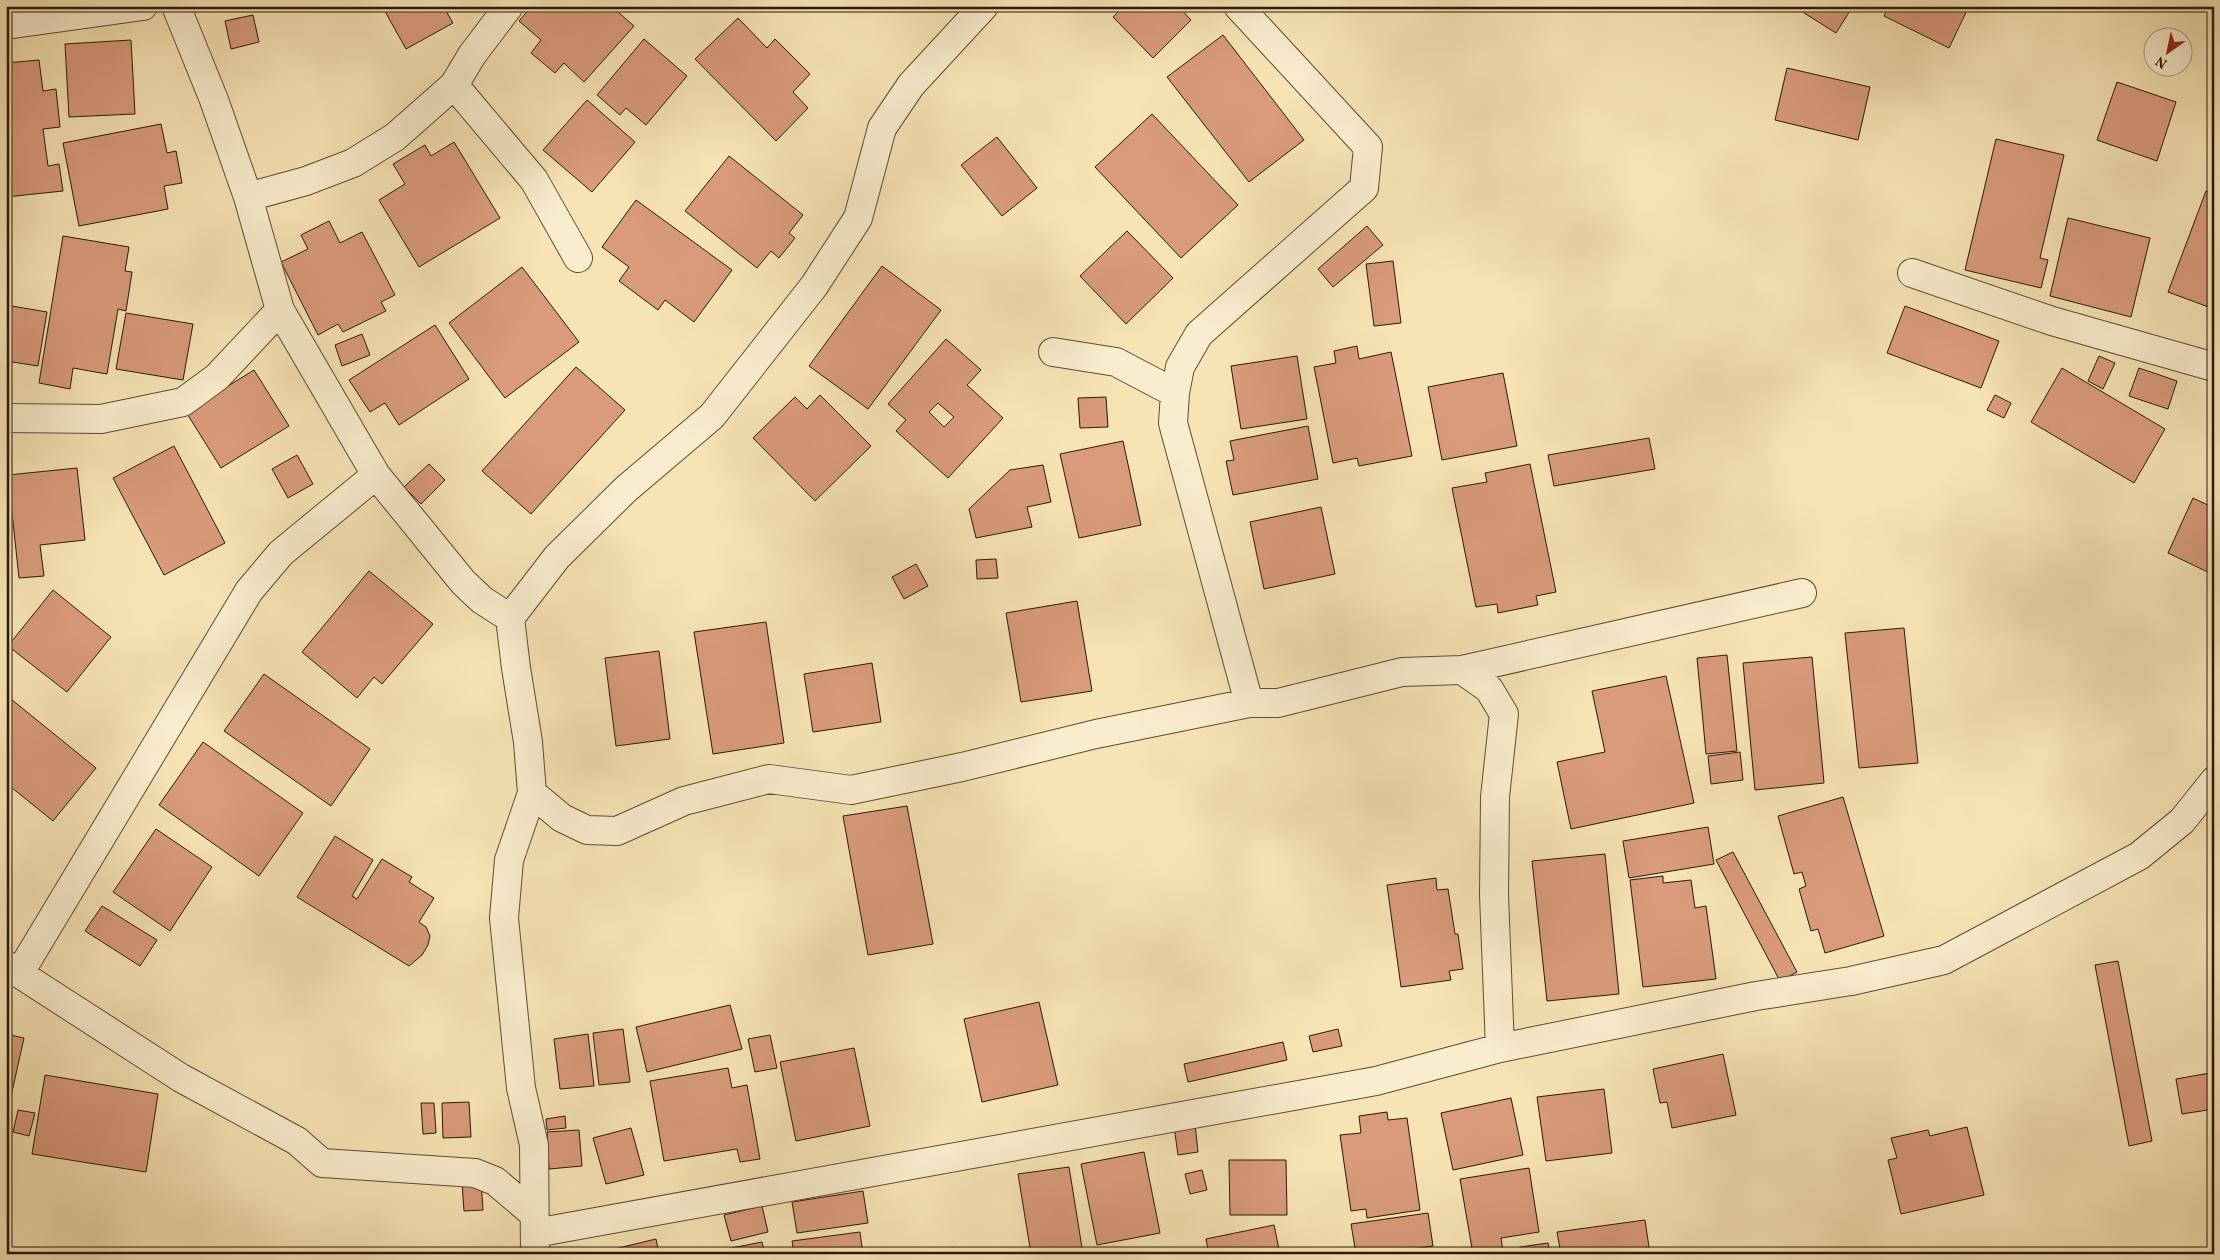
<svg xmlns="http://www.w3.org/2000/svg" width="2220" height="1260" viewBox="0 0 2220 1260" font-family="Vollkorn,serif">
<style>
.building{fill:#d99b7b;stroke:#29180a;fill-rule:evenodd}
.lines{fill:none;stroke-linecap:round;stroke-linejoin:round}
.minor-casing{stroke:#5c4b34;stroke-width:30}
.minor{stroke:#faedce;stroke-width:28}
</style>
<rect width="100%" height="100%" fill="#f7e4b4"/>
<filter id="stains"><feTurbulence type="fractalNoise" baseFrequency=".004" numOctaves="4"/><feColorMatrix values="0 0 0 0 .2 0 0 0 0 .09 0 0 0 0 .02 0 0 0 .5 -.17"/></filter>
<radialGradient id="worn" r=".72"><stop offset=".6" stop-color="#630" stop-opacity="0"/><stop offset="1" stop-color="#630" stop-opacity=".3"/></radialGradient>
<path class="building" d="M382,6h61l10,17 -47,26z
M532,6h79l23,20 -50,56 -20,-19 -9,10 -24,-20 10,-13 -22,-19z
M1124,6h54l13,14 -38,38 -40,-41z
M1793,6h60l-17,27z
M1889,6h80l-20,42 -65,-32z
M253,15l6,27 -28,7 -6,-28z
M738,18l29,30 8,-9 35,35 -17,18 15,16 -32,33 -81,-82z
M1223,35l81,105 -55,42 -82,-105z
M644,39l43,37 -41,49 -20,-17 -6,7 -23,-20z
M131,40l4,74 -66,3 -4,-73z
M39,60l4,31 13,-2 4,38 -17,2 5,37 11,-2 4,27 -57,6v-134z
M1787,68l83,19 -12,53 -83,-20z
M2117,82l59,20 -19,59 -60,-21z
M587,100l48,42 -43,50 -49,-42z
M1152,114l86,91 -57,53 -86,-91z
M161,124l6,29 9,-2 6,32 -18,3 4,23 -89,17 -16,-83z
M997,137l40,51 -35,28 -41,-51z
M1996,139l68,16 -24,103 8,2 -7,28 -76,-18z
M454,142l46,76 -81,49 -40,-67 26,-16 -12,-20 32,-19 6,11z
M729,156l74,59 -14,18 6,5 -16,20 -8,-7 -14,17 -72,-57z
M2206,191l8,3v115l-46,-17z
M636,200l96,70 -38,52 -29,-22 -7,10 -39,-29 10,-14 -27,-20z
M2068,218l82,20 -19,79 -81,-21z
M329,221l11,22 22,-11 33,63 -14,7 5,9 -43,21 -5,-8 -20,11 -37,-73 27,-13 -7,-14z
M1367,226l16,19 -50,42 -15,-18z
M1127,231l46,47 -47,46 -46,-48z
M63,236l66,11 -4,24 7,1 -6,39 -8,-2 -11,65 -34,-6 -3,21 -31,-6z
M1393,261l8,62 -27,3 -8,-62z
M882,266l59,44 -73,99 -59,-43z
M522,267l57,75 -74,56 -56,-75z
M6,305l41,7 -9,54 -32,-5z
M1905,306l94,35 -18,47 -94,-35z
M126,313l67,11 -10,56 -67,-11z
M435,325l34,54 -70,46 -14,-22 -15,9 -21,-32z
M362,334l8,21 -28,11 -7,-21z
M946,339l35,31 -14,15 36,33 -55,60 -52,-47 10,-11 -18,-16zM938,403l16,14 -10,10 -15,-15z
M1357,346l2,13 32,-7 21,104 -53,10 -2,-8 -24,5 -19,-96 22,-4 -2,-12z
M1297,356l10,63 -66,10 -10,-63z
M2099,356l16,7 -12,26 -15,-8z
M576,367l49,43 -94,104 -49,-43z
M2062,368l103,61 -31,54 -103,-61z
M2139,368l38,13 -9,28 -39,-13z
M254,370l35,56 -68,42 -35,-56z
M1503,373l14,73 -75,14 -14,-73z
M820,395l51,51 -56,55 -62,-63 42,-41 12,12z
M1995,395l16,8 -7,15 -17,-8z
M1106,397l2,30 -28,1 -2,-30z
M1308,426l10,53 -85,16 -7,-34 8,-1 -4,-19z
M1649,438l6,31 -101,17 -6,-31z
M1123,441l18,84 -62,13 -19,-84z
M174,446l51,97 -61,32 -51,-97z
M297,455l16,29 -25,14 -16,-29z
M429,464l16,16 -24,24 -17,-17z
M1530,464l26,128 -20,4 2,9 -40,8 -1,-9 -21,3 -24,-119 35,-6 -2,-9z
M1043,465l8,37 -24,5 5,20 -56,11 -7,-29 41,-39z
M77,468l8,72 -45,5 4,31 -25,2 -11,-103z
M2193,498l21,10v67l-46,-22z
M1321,507l14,67 -71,15 -14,-67z
M6,558l4,40h-4z
M996,559l2,19 -21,1 -1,-19z
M916,564l12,22 -24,13 -12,-22z
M369,571l64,53 -51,60 -8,-7 -17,21 -55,-46z
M53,590l58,47 -44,55 -59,-46z
M1077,601l15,90 -71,11 -15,-89z
M766,622l18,121 -71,11 -19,-122z
M1904,628l14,135 -59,5 -14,-135z
M659,651l11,88 -54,7 -11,-88z
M1727,655l10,96 -31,3 -9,-96z
M1812,657l12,126 -69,7 -12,-127z
M872,663l9,59 -68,10 -9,-58z
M264,674l106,75 -39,57 -107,-75z
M1666,676l28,127 -123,26 -14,-67 48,-10 -13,-61z
M6,695l90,73 -43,53 -47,-38z
M203,742l100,71 -44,63 -100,-71z
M1740,752l3,28 -32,4 -3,-28z
M1843,797l41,139 -59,17 -7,-24 -7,2 -12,-42 7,-3 -4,-14 -8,2 -16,-58z
M907,806l26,138 -65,11 -25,-139z
M1708,827l6,37 -85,14 -6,-37z
M156,829l56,38 -42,64 -57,-39z
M335,836l38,24 -21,36 5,3 25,-40 30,18 -3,5 25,16 -15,24 7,5 4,9 -2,9 -6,10 -13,11 -112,-69z
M1733,852l64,120 -17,9 -64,-121z
M1605,854l14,140 -72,7 -15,-140z
M1663,876v7l28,-3 4,28 11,-2 10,73 -73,8 -13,-107z
M1436,878l1,12 11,-1 7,45h3l5,35 -14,2 2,9 -50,7 -14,-102z
M102,906l55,34 -17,26 -55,-35z
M2118,961l34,180 -23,5 -34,-181z
M1039,1002l19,83 -76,17 -18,-83z
M730,1005l12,44 -95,23 -11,-45z
M623,1029l7,53 -31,3 -6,-52z
M1338,1029l4,17 -29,6 -4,-16z
M6,1034l18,4 -16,72 -2,-1z
M588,1034l6,52 -34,3 -6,-50z
M770,1035l7,33 -22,4 -7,-33z
M1283,1042l4,18 -99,22 -4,-18z
M854,1048l16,78 -74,15 -16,-79z
M1723,1054l13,61 -64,13 -5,-26 -7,1 -7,-34z
M728,1068l4,20 15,-3 13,74 -20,3 -3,-13 -73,12 -14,-80z
M2210,1073l4,22v14l-32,5 -6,-35z
M45,1075l113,19 -12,78 -114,-18z
M1604,1089l8,64 -66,8 -9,-64z
M1511,1098l12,57 -70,15 -12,-57z
M469,1102l2,35 -28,1 -1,-35z
M421,1103h13l2,30 -13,1z
M18,1110l17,3 -6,23 -16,-4z
M1387,1112l1,8 19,-2 13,92 -53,8 -1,-9 -15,2 -11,-76 21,-2 -2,-17z
M565,1116l1,12 -19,2 -1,-11z
M1195,1124l3,28 -20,3 -4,-29z
M1967,1127l17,68 -83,19 -13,-54 9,-2 -6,-20 37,-8 2,6z
M631,1128l13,47 -38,9 -13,-46z
M579,1130l3,36 -33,3 -2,-37z
M1144,1152l16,81 -63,12 -16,-81z
M1229,1160h57l1,55h-57z
M1069,1167l14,87h-52l-13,-80z
M1529,1168l10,64 -38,6 2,13 -30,3 -13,-75z
M1202,1170l5,20 -17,4 -5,-20z
M481,1181l2,29 -19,1 -2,-29z
M863,1191l5,32 -71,10 -5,-31z
M762,1206l6,26 -37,9 -7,-26z
M1428,1213l5,33 -53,8h-24l-5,-30z
M1645,1220l5,34h-89l-4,-22z
M1274,1225l6,29h-71l-3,-15z
M860,1232l3,22h-69l-2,-13z
M656,1239l3,15h-66z
M762,1242l3,12h-64z
M1548,1243l2,11h-29l-1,-7z
M954,1248l1,6h-40z"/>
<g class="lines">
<defs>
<path id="minor" d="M176,6l38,94 34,97 32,113 96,165 87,107 19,18 28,18
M1238,6l130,141 -4,41 -165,146 -19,33 -5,26 -2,30 76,280
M6,25l137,-19
M454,85l80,95 44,78
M248,197l58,-16 47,-18 42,-26 59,-52 18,-30 37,-49
M1912,273l140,48 162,46
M1053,352l63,10 59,31
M6,418l95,1 82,-17 34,-25 63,-67
M1462,670l27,19 15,25 -9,83 -1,98 6,153
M532,793l30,25 25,12 30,1 67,-30 85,-22 82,11 111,-23 134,-33 153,-31h29l124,-31 60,-2 340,-77
M6,965l175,113 116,63 25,22 153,10 20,8 39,33
M19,974l230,-383 32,-38 95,-78
M535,1233l841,-152 124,-33 256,-52 95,-15 93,-21 195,-104 43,-35 32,-40
M535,1254l-1,-109 -13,-57 -17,-170 5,-58 23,-67 -4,-51 -12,-74 -6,-50 47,-61 69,-68 86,-73 102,-130 44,-68 24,-90 29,-43 73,-79"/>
</defs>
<use href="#minor" class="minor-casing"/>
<use href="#minor" class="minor"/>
</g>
<rect width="2220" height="1260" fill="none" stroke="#f7e4b4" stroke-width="25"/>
<rect x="8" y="8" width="2205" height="1245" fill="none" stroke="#29180a" stroke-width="2.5"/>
<rect x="12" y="12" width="2195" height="1235" fill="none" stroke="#29180a"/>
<g transform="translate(2168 52) rotate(213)"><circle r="24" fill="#faedce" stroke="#a69880"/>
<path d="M0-4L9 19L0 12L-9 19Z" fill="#8f2418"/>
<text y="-8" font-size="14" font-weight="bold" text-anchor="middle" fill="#29180a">N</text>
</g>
<rect width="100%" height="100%" filter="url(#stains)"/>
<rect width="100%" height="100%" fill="url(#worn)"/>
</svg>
